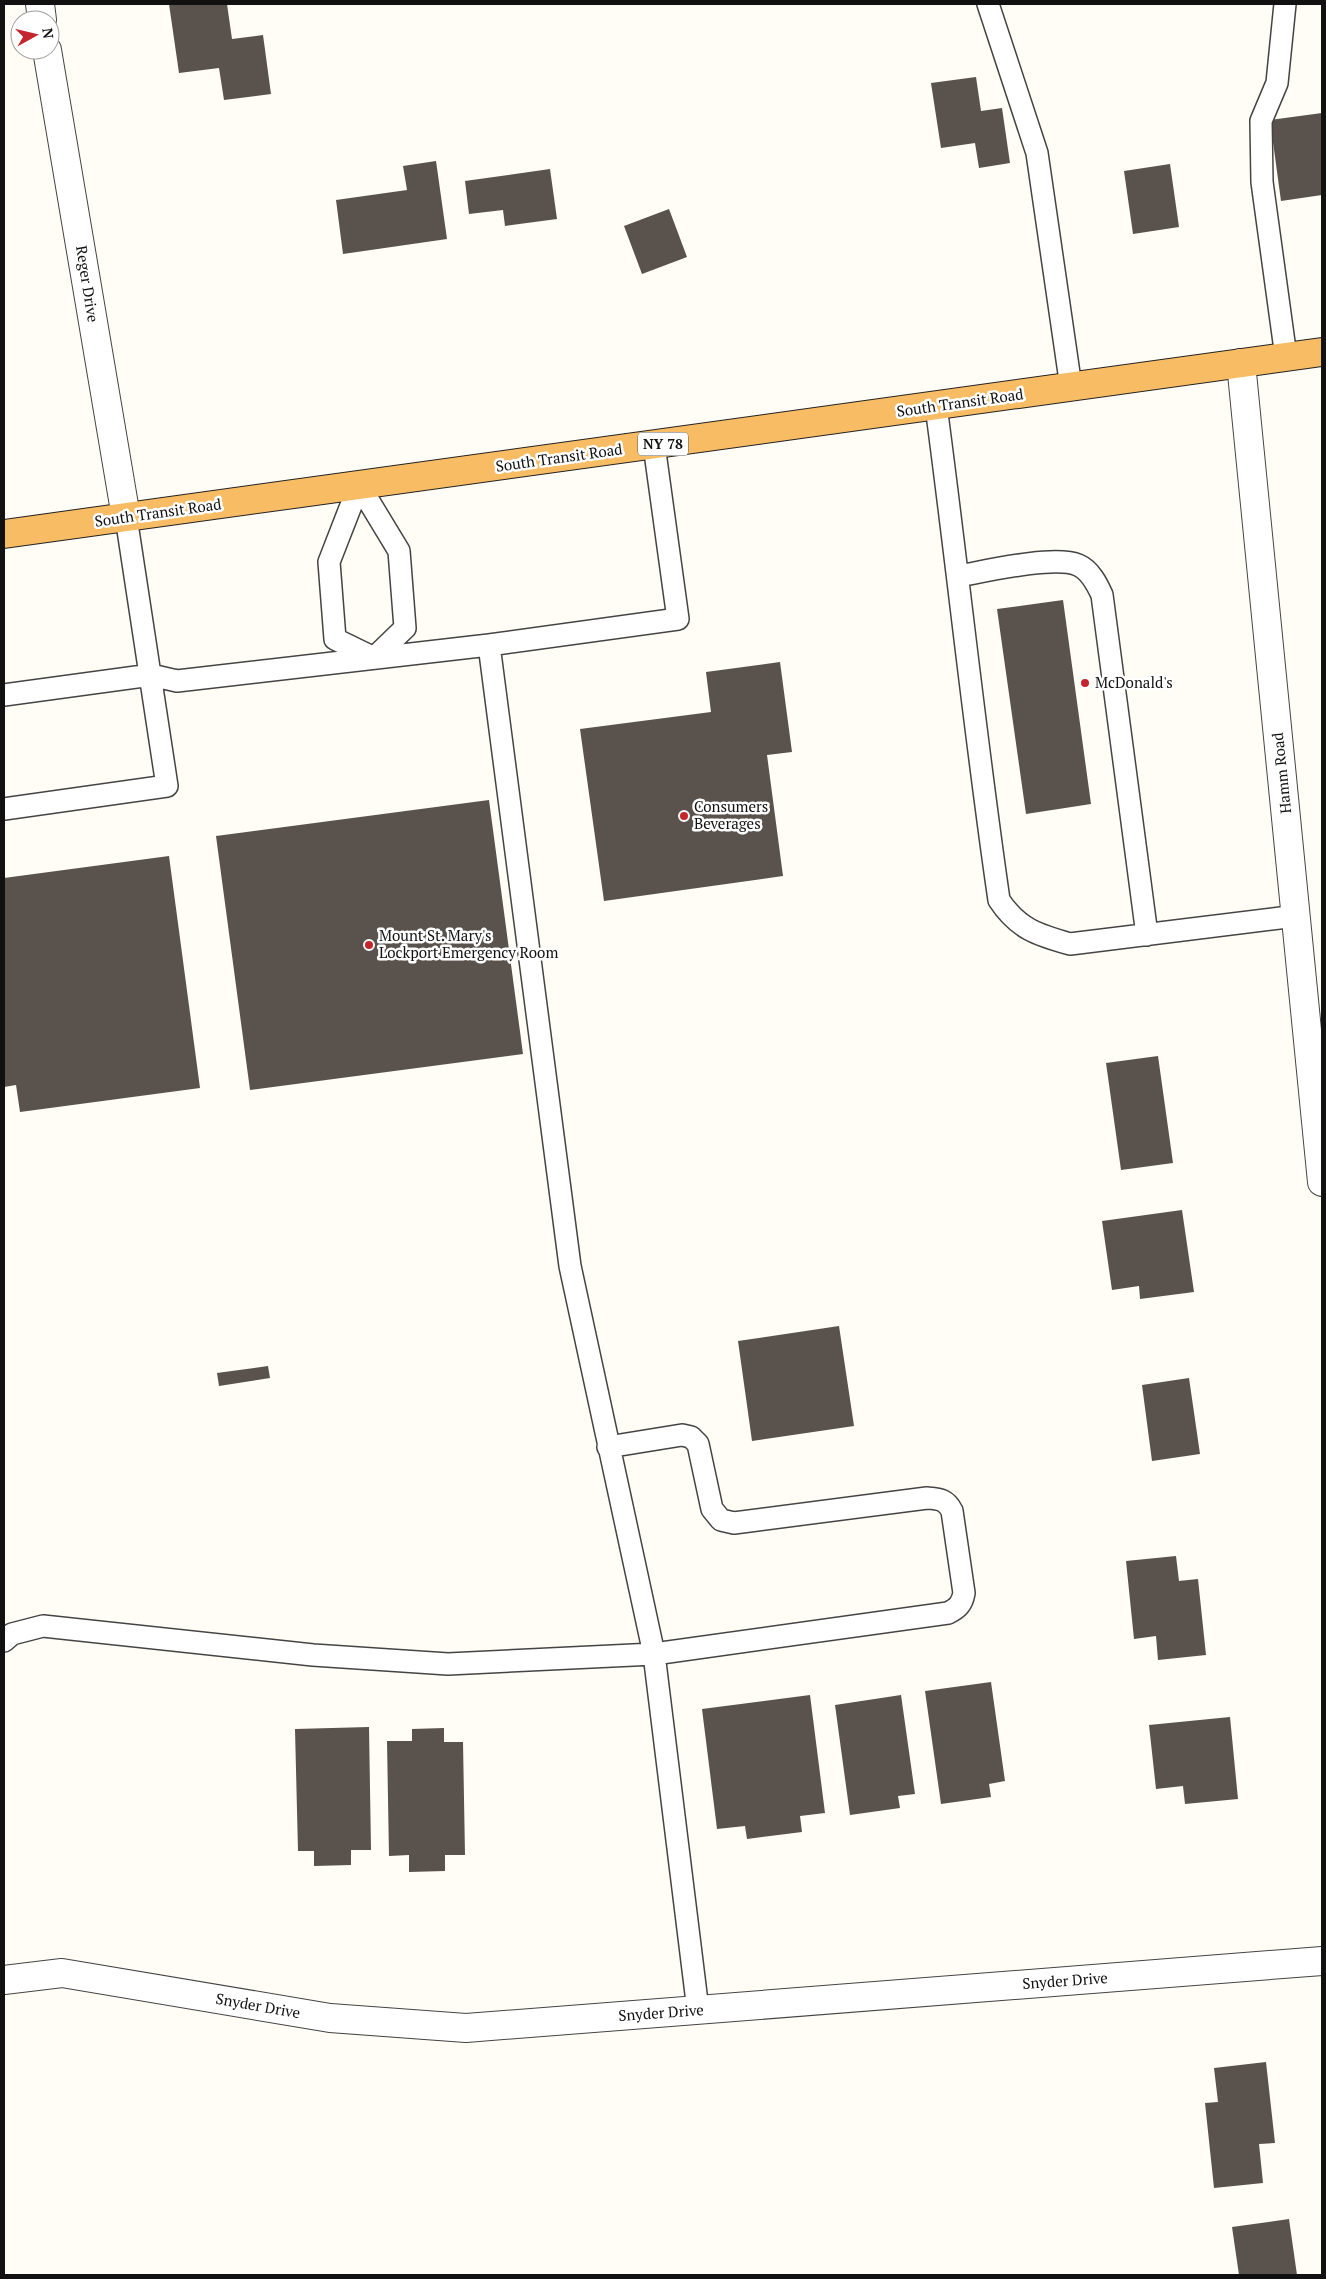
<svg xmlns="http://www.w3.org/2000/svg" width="1326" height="2279" viewBox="0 0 1326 2279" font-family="'PT Serif',serif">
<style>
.building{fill:#5a524d}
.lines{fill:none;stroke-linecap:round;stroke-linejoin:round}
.service-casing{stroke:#444;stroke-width:24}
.minor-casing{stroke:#444;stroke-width:30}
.tertiary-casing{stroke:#444;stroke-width:30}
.trunk-casing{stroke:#222;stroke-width:30}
.service{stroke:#fff;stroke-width:21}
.minor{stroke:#fff;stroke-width:28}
.tertiary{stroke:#fff;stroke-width:28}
.trunk{stroke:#f7bc64;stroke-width:28}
.poi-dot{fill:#c4262e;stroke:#fff;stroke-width:2}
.labels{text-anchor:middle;stroke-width:5;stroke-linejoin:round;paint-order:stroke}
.shield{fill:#fff;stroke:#585858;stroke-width:1}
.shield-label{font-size:14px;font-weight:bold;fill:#111}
.street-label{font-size:15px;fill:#111;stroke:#fff}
.poi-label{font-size:15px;fill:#111;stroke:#fff;text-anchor:start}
</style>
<rect width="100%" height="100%" fill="#fffdf5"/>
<path class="building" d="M169,4h58l5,35 31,-4 8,59 -47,6 -5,-32 -40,5z
M976,77l5,34 21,-3 8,55 -31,5 -4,-25 -34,5 -10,-65z
M1322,113v82l-41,6 -11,-81z
M436,161l11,78 -104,15 -7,-54 71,-10 -4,-24z
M1170,164l9,63 -46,7 -9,-63z
M550,169l7,50 -52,7 -2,-16 -34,4 -4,-33z
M669,209l18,48 -45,17 -18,-48z
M1063,600l28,204 -65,10 -29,-205z
M780,662l12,90 -25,3 16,121 -179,25 -24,-172 131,-17 -5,-40z
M489,800l34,254 -273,36 -34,-254z
M169,856l31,232 -180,24 -4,-27 -12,2v-209z
M1158,1056l15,107 -52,7 -15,-107z
M1182,1210l12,82 -54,7 -1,-13 -27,4 -10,-69z
M839,1326l15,100 -102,15 -14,-100z
M268,1366l2,12 -51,8 -2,-13z
M1189,1378l11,76 -48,7 -10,-76z
M1176,1556l3,25 19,-2 8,76 -48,5 -2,-24 -22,3 -8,-78z
M991,1682l14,99 -16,3 2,13 -50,7 -16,-113z
M810,1695l15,118 -25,3 2,16 -55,7 -2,-13 -28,3 -15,-120z
M901,1695l14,99 -17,2 2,12 -50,7 -15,-110z
M1230,1717l8,82 -53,5 -2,-18 -27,3 -7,-64z
M369,1727l2,123h-20v15l-37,1v-15h-16l-3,-122z
M444,1728v14h19l2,113h-20v16l-36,1v-17l-20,1 -2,-115h25v-12z
M1266,2062l9,81 -16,1 4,39 -49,5 -9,-85 13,-1 -4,-34z
M1289,2219l8,56h-58l-7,-48z"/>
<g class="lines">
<defs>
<path id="service" d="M988,4l49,149 34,234
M1285,4l-8,79 -16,38 1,61 24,175
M936,406c22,165 39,330 63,494 19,29 39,35 71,44l226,-28
M359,485l40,66 6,77 -31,30 -39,-19 -6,-77z
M959,576c27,-5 96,-21 119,-11 12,5 19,19 24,30l45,340
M489,645l81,621 84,388 44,356
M4,695l147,-20 26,6 312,-36 189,-26 -24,-174
M4,809l163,-23 -41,-269
M4,1641l8,-7 31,-8 270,29 135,9 206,-10 294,-41c10,-5 14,-9 16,-20l-12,-82c-6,-12 -13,-12 -25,-13l-193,25 -13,-3 -9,-11 -14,-65 -7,-7 -9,-2 -74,12"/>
<path id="minor" d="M40,4l2,16
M47,50l79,467
M4,1980l58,-7 268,45 136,10 856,-67"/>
<path id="tertiary" d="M1241,363l81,819"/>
<path id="trunk" d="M4,534l1318,-182"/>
</defs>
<use href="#service" class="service-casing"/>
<use href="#minor" class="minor-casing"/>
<use href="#tertiary" class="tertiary-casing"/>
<use href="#trunk" class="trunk-casing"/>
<use href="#service" class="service"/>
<use href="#minor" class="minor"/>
<use href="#tertiary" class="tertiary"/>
<use href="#trunk" class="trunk"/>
</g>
<g class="poi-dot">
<circle cx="1085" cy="683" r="5"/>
<circle cx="684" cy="816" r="5"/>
<circle cx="369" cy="945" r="5"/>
</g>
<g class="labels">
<rect class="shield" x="638" y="432.5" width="50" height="23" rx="4"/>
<g class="shield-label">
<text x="663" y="449">NY 78</text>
</g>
<g class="street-label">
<text transform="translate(87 284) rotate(81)" y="5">Reger Drive</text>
<text transform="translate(960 403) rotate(-8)" y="5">South Transit Road</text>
<text transform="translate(559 458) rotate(-8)" y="5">South Transit Road</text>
<text transform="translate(158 513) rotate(-8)" y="5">South Transit Road</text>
<text transform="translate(1282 773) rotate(-96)" y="5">Hamm Road</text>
<text transform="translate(1065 1981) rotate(-4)" y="5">Snyder Drive</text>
<text transform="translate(258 2006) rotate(10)" y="5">Snyder Drive</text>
<text transform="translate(661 2013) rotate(-4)" y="5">Snyder Drive</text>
</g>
<g class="poi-label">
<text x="1095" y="688">McDonald's</text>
<text x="694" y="812">Consumers<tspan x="694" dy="17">Beverages</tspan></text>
<text x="379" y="941">Mount St. Mary's<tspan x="379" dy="17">Lockport Emergency Room</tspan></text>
</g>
</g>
<rect width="1326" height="2279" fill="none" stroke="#111111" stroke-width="10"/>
<g transform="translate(35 35) rotate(82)"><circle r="24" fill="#ffffff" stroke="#a0a0a0"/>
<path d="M0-4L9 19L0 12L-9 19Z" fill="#c4262e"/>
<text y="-8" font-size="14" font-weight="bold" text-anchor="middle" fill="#111111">N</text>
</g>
</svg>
